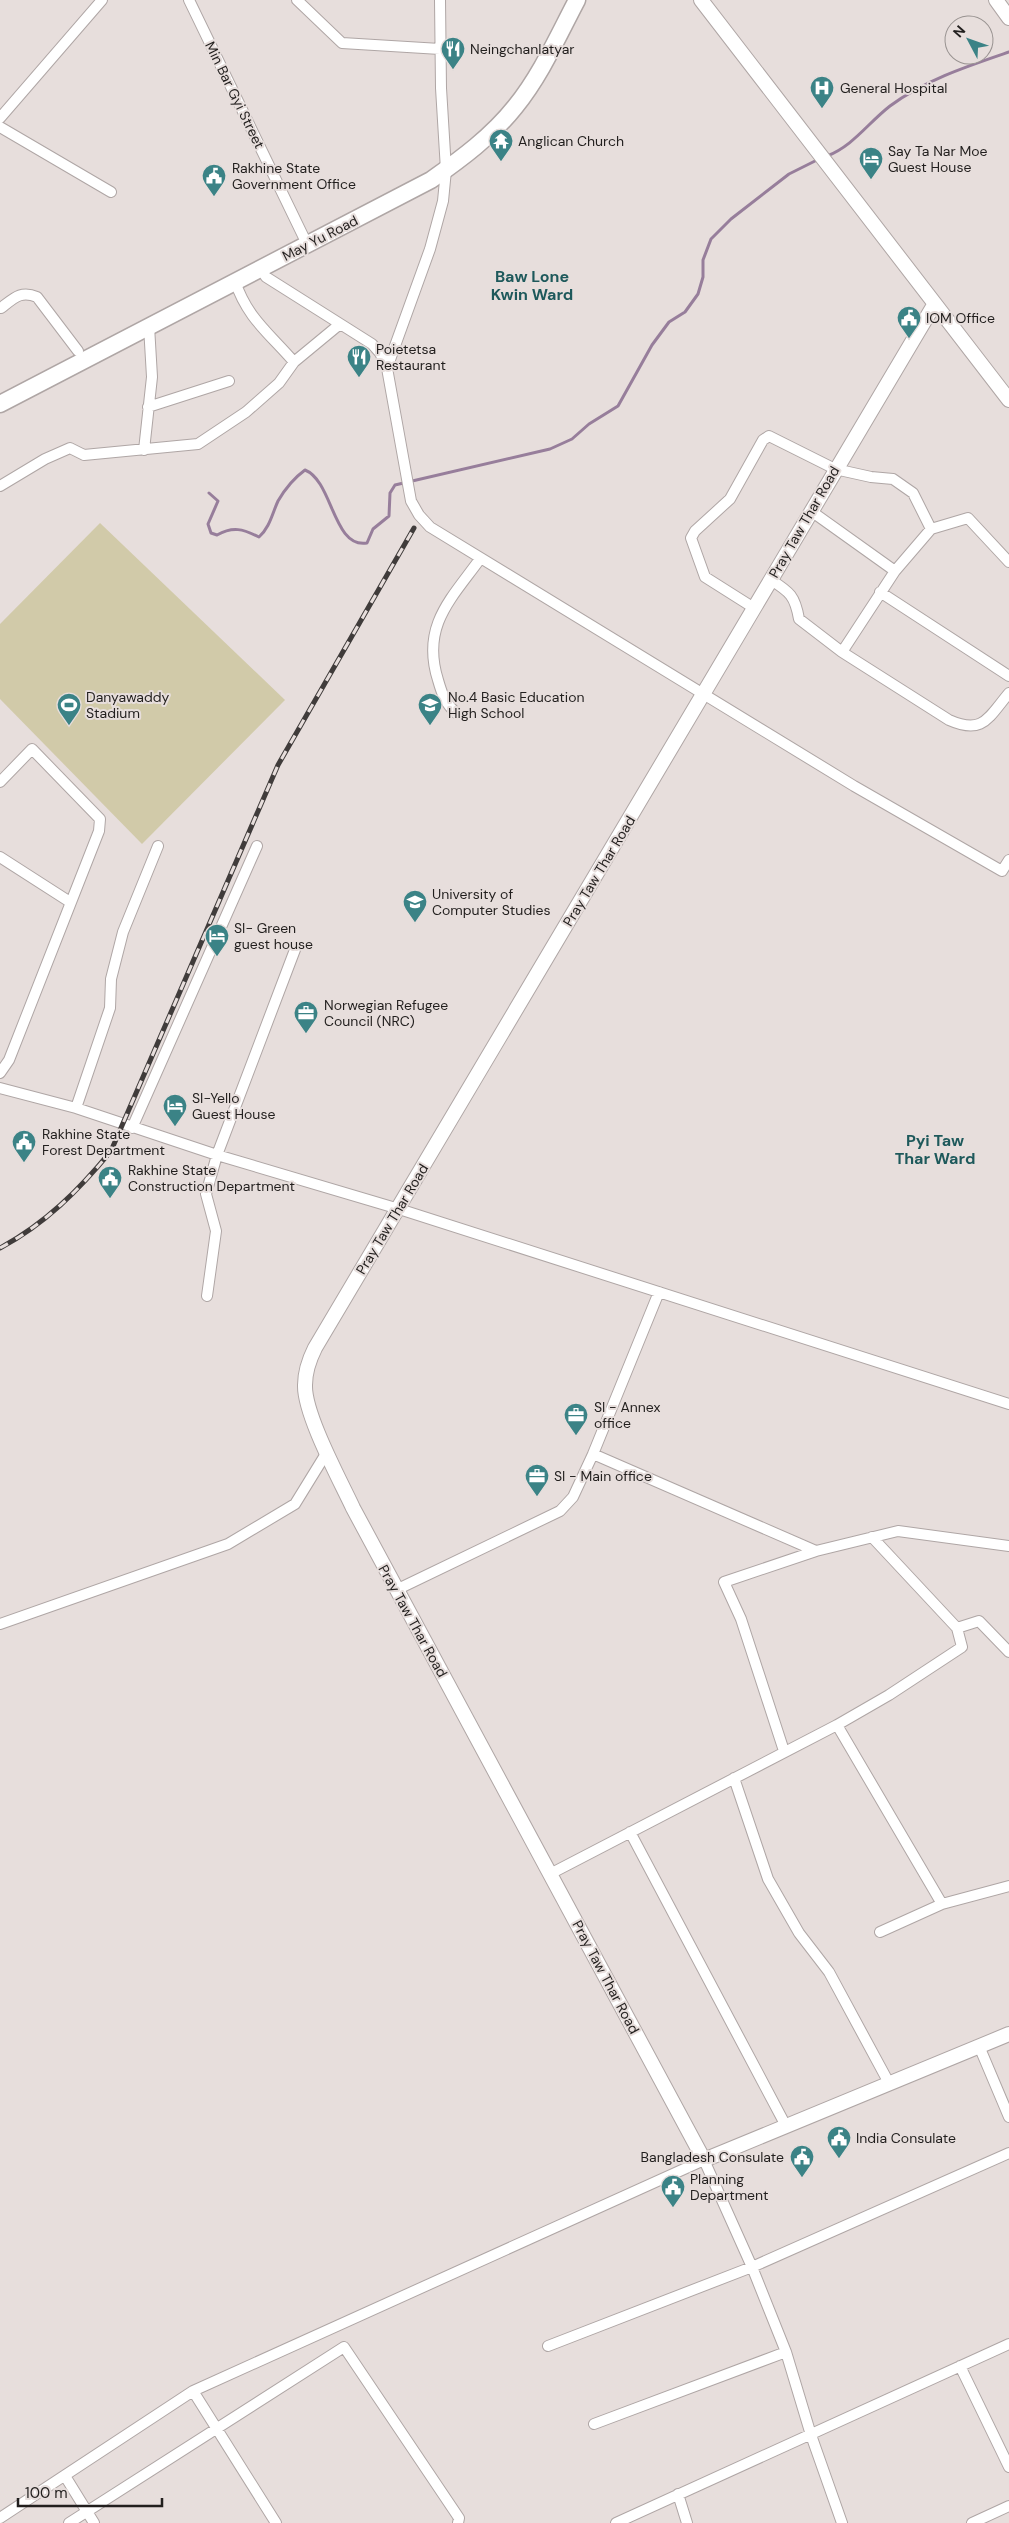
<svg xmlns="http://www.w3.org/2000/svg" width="1009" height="2523" viewBox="0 0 1009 2523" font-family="'DM Sans',sans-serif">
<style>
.green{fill:#d1caa9}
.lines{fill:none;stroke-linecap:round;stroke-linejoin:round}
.stream{stroke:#977e9b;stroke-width:3}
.street-casing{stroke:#afa6a5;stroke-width:12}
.secondary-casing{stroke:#afa6a5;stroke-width:16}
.primary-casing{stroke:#afa6a5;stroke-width:19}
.street{stroke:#fff;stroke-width:10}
.secondary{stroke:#fff;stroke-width:14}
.primary{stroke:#fff;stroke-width:16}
.rail-casing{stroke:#403c3b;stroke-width:5}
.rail{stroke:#e7dedc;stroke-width:3;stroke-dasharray:9;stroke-linecap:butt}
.labels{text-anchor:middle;stroke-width:4;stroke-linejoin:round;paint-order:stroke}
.poi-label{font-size:14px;fill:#221f1e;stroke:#e7dedc;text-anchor:start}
.street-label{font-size:14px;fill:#221f1e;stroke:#e7dedc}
.quarter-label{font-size:16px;font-weight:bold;fill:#1e595b;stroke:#e7dedc}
</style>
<rect width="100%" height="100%" fill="#e7dedc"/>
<path class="green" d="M100,523l185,177 -143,144 -142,-145v-75z"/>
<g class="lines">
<path class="stream" d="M827,156c26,-10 41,-33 63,-50 35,-26 78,-40 119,-54
M209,493l9,8 -10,23 3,9 6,2c16,-9 26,-6 42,2 11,-10 13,-23 19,-36 7,-12 16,-23 27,-31 28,11 28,79 62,73l6,-14 16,-13 1,-23 5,-8 155,-36 22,-10 17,-15 29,-18 34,-61 17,-23 16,-10 13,-18 5,-17v-17l8,-21 20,-20 58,-45 30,-15"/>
<defs>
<path id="street" d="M189,0l118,244
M297,0l45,43 98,6
M0,118l102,-118
M0,127l111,65
M260,268l6,9 106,67 8,9 7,15 24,133 8,14 11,12 424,259 148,85 7,-11
M1,308c13,-10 20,-18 36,-11l41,54
M294,362l46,-38
M387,368l43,-119 13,-48 3,-31 -5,-82 -1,-88
M148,407l81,-26
M144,450l8,-73 -3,-51
M0,486l45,-27 25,-11 14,7 114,-11 48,-32 33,-29 15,-21c-24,-28 -47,-44 -59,-81
M811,511l84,60
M771,580c19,12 24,16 28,39l43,33 53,-81 36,-42 37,-11 41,44
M880,592l129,84
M754,608l-49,-31 -14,-39 4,-7 35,-32 33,-59 6,-4 66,33 36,8 22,2 20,14 18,36
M842,652l107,68c34,15 39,-2 60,-27
M456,713c-11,-10 -14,-19 -18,-33 -17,-54 13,-81 42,-121
M0,782l32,-33 68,70 -1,12 -90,229 -9,13
M0,857l70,45
M0,1088l76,20 141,47 182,54 610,195
M76,1108l34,-100 1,-29 12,-47 35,-86
M132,1128l125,-282
M659,1292l-66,162 223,97
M207,1296l9,-65 -10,-37 11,-39 79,-208
M872,1537l85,91
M396,1590l164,-79 13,-14 20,-43
M0,1624l228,-80 67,-40 32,-52
M837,1725l105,179 67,-18
M784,1751l-43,-132 -17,-37 92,-31 82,-20 111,15
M734,1778l34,101 31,54 30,39 60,111
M630,1832l156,294
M550,1874l287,-149 52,-30 73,-48 -5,-19 22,-7 30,31
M880,1932l62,-28
M979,2046l30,71
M548,2346l204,-79 257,-114
M960,2366l49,101
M193,2391l83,132
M594,2424l192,-72
M65,2476l29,47
M678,2494l9,29
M0,2518l193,-127 511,-231 48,107 34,85 25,83 31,88
M69,2523l275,-176 115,171 -1,5
M616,2523l393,-179
M972,2523l37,-17"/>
<path id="secondary" d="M701,0l308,400
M996,0l13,18
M934,305l-619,1043c-6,12 -10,24 -10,37 -1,29 35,95 48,123l351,652 305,-126"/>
<path id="primary" d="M0,404l431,-224c30,-21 61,-44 84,-73 26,-32 43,-71 62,-107"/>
</defs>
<use href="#street" class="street-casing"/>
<use href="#secondary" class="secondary-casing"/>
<use href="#primary" class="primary-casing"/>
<use href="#street" class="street"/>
<use href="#secondary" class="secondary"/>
<use href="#primary" class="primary"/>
<defs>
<path id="rail" d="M0,1248c45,-24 79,-58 111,-97l167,-386 136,-237"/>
</defs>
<use href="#rail" class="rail-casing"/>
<use href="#rail" class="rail"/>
</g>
<defs>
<symbol id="restaurant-pin" viewBox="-11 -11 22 30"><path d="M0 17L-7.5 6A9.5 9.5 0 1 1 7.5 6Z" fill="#3b8386" stroke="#e7dedc"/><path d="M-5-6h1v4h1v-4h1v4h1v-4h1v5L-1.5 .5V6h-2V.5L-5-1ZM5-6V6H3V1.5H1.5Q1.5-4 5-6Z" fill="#fff"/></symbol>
<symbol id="hospital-pin" viewBox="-11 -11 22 30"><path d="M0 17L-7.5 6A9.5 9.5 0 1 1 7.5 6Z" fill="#3b8386" stroke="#e7dedc"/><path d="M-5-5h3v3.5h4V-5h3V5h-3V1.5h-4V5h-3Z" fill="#fff"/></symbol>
<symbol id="temple-pin" viewBox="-11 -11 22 30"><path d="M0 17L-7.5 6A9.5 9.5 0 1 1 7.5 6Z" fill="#3b8386" stroke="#e7dedc"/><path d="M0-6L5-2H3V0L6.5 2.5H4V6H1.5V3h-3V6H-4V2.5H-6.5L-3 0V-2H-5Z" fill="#fff"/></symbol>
<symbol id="hotel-pin" viewBox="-11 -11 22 30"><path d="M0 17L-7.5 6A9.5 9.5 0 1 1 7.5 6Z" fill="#3b8386" stroke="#e7dedc"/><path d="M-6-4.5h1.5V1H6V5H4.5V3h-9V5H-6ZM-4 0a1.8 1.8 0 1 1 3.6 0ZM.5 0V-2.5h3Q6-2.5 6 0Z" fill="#fff"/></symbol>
<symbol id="civic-pin" viewBox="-11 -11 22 30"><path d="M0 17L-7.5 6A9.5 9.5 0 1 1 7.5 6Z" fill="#3b8386" stroke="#e7dedc"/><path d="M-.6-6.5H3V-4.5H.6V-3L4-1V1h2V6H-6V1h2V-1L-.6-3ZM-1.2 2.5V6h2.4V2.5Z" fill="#fff"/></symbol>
<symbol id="stadium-pin" viewBox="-11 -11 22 30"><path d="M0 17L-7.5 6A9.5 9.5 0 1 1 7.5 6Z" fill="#3b8386" stroke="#e7dedc"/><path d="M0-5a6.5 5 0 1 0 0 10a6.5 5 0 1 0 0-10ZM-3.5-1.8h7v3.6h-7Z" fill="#fff"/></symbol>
<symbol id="school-pin" viewBox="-11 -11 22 30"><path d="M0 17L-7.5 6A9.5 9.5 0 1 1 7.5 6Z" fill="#3b8386" stroke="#e7dedc"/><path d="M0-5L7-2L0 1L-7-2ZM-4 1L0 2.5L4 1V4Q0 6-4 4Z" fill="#fff"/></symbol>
<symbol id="university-pin" viewBox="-11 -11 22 30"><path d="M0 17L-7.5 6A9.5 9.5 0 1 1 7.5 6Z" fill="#3b8386" stroke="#e7dedc"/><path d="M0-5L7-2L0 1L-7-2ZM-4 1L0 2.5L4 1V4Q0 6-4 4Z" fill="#fff"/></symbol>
<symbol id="office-pin" viewBox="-11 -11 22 30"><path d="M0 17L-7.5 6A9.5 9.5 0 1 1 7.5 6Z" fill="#3b8386" stroke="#e7dedc"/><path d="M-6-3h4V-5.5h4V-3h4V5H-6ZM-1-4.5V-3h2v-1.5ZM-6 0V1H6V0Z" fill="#fff"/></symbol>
</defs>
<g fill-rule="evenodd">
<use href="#restaurant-pin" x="439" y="35" width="28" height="38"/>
<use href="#hospital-pin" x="808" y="74" width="28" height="38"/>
<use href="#temple-pin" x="487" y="127" width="28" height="38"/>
<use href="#hotel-pin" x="857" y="145" width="28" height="38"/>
<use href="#civic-pin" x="200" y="162" width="28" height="38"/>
<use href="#civic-pin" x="895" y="304" width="28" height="38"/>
<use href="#restaurant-pin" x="345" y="343" width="28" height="38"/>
<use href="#stadium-pin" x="55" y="691" width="28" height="38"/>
<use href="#school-pin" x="416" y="691" width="28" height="38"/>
<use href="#university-pin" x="401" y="888" width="28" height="38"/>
<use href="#hotel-pin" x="203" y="922" width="28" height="38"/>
<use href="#office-pin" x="292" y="999" width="28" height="38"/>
<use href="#hotel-pin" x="161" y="1092" width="28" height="38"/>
<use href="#civic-pin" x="10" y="1128" width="28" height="38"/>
<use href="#civic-pin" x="96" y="1164" width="28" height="38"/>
<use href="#office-pin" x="562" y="1401" width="28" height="38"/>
<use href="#office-pin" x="523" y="1462" width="28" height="38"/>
<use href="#civic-pin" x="825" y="2124" width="28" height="38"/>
<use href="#civic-pin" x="788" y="2143" width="28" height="38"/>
<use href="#civic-pin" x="659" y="2173" width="28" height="38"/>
</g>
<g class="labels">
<g class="poi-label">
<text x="470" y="54">Neingchanlatyar</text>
<text x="840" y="93">General Hospital</text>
<text x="518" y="146">Anglican Church</text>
<text x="888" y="156">Say Ta Nar Moe<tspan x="888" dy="16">Guest House</tspan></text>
<text x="232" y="173">Rakhine State<tspan x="232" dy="16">Government Office</tspan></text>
<text x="926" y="323">IOM Office</text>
<text x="376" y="354">Poietetsa<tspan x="376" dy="16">Restaurant</tspan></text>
<text x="86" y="702">Danyawaddy<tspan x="86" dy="16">Stadium</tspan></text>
<text x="448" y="702">No.4 Basic Education<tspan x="448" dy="16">High School</tspan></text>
<text x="432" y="899">University of<tspan x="432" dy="16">Computer Studies</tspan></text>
<text x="234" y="933">SI- Green<tspan x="234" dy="16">guest house</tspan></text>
<text x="324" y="1010">Norwegian Refugee<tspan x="324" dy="16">Council (NRC)</tspan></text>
<text x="192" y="1103">SI-Yello<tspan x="192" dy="16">Guest House</tspan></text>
<text x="42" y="1139">Rakhine State<tspan x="42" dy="16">Forest Department</tspan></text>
<text x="128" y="1175">Rakhine State<tspan x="128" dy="16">Construction Department</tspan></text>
<text x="594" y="1412">SI - Annex<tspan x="594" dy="16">office</tspan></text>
<text x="554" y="1481">SI - Main office</text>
<text x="856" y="2143">India Consulate</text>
<text x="784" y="2162" text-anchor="end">Bangladesh Consulate</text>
<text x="690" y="2184">Planning<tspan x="690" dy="16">Department</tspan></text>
</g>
<g class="street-label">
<text transform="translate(235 95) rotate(64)" y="5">Min Bar Gyi Street</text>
<text transform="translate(320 238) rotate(-27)" y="5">May Yu Road</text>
<text transform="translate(804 522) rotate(-60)" y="5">Pray Taw Thar Road</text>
<text transform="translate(599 871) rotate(-59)" y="5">Pray Taw Thar Road</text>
<text transform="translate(392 1219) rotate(-59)" y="5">Pray Taw Thar Road</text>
<text transform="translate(413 1621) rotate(61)" y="5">Pray Taw Thar Road</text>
<text transform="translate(606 1977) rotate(62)" y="5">Pray Taw Thar Road</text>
</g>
<g class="quarter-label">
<text x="532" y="282">Baw Lone<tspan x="532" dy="18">Kwin Ward</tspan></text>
<text x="935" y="1146">Pyi Taw<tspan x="935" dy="18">Thar Ward</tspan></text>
</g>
</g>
<g transform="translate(969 40) rotate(311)"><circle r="24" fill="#e7dedc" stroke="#989290"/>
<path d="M0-4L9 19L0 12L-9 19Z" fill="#3b8386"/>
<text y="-8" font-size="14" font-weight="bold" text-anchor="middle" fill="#221f1e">N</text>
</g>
<path d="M18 2498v8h144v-8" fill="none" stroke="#221f1e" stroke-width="2.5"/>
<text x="25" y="2498" font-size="15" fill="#221f1e" stroke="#e7dedc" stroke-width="4" paint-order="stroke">100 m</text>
</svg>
